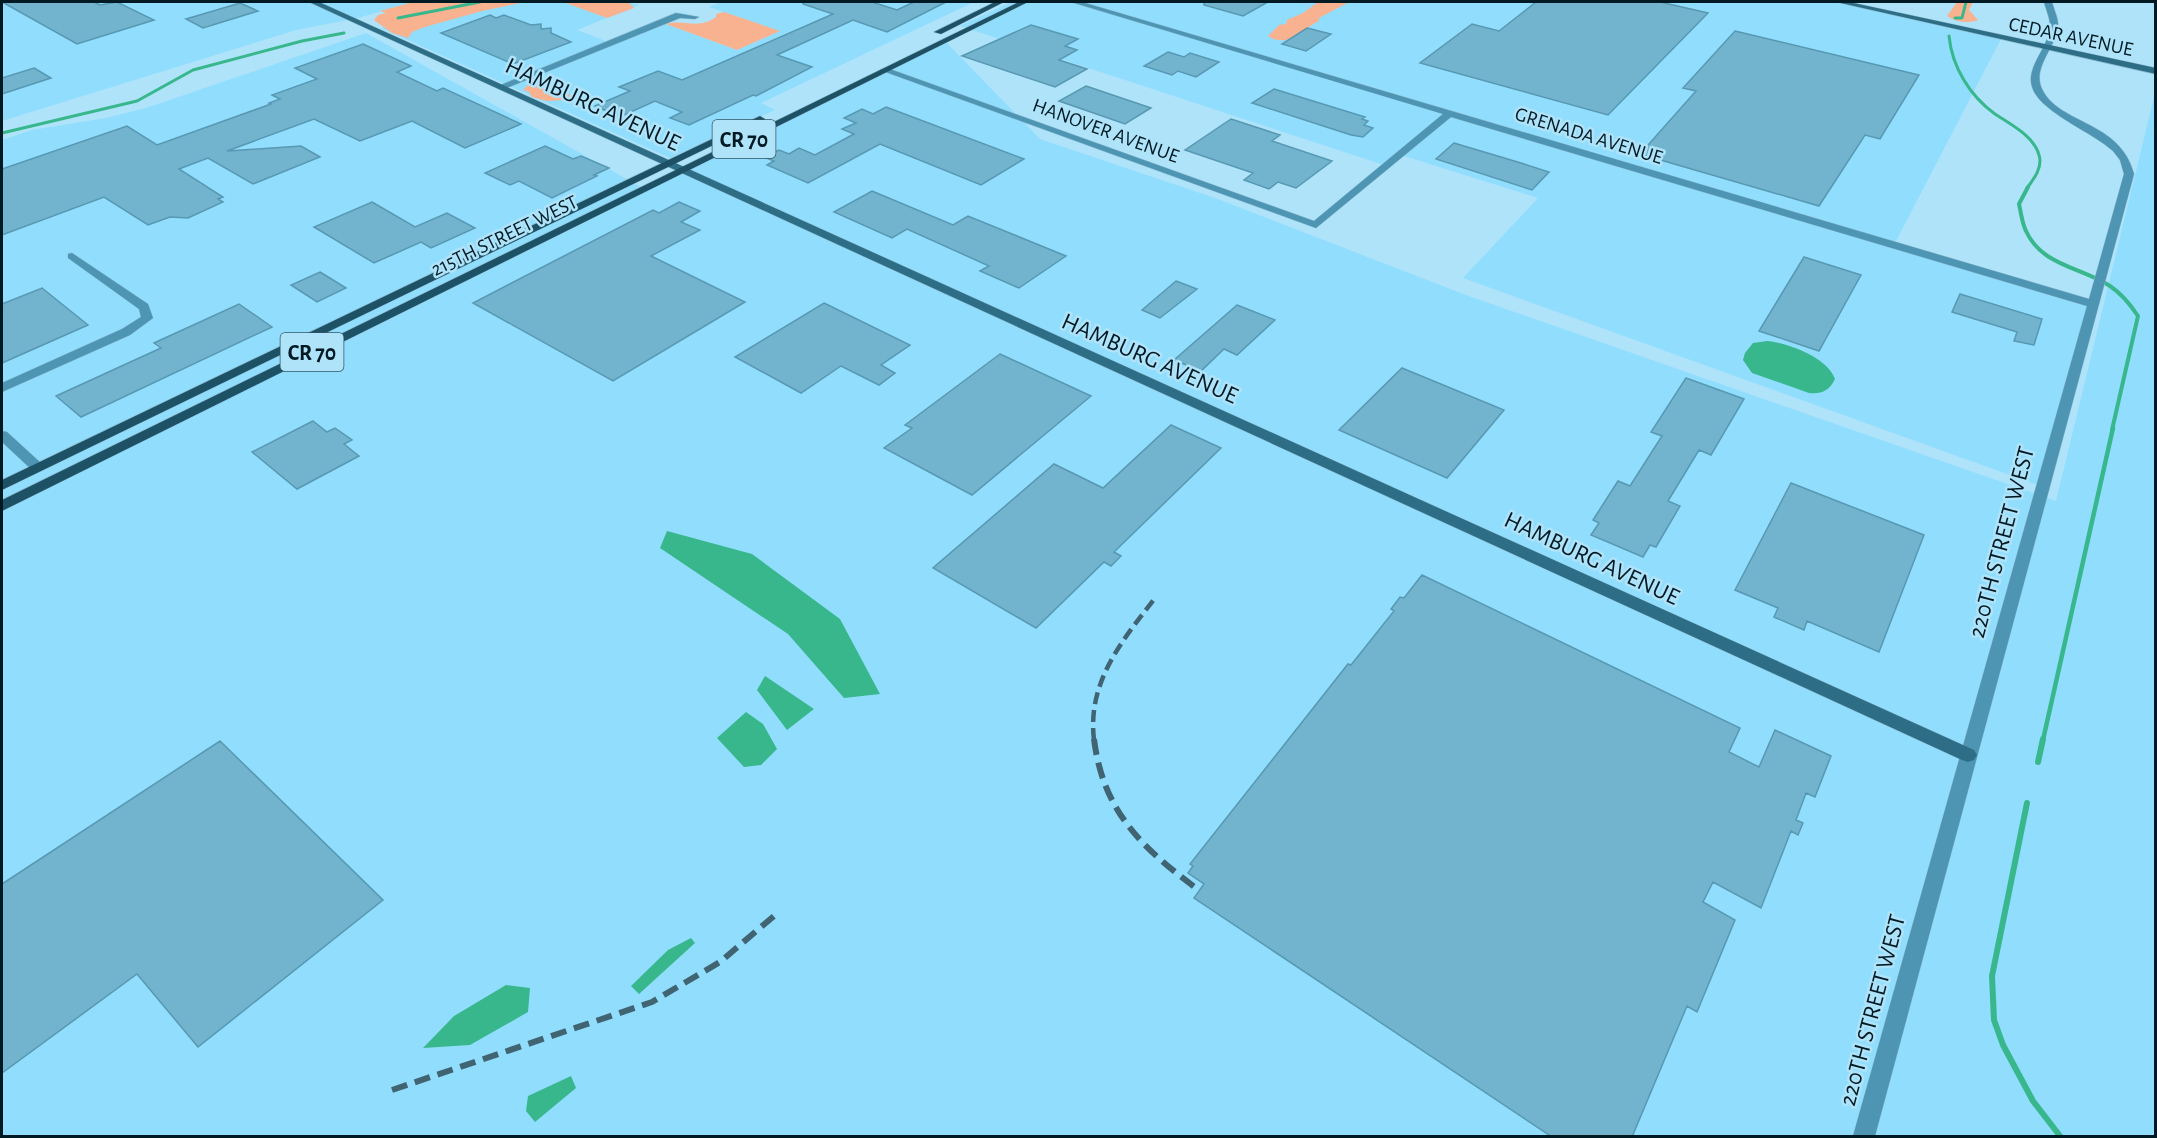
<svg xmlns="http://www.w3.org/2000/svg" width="2157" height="1138" viewBox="0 0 2157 1138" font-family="'Alegreya Sans',sans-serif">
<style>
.built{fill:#91ddfd}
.green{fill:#f9b290}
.water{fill:#39b78c}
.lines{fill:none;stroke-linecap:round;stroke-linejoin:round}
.stream-far3{stroke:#39b78c;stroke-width:3}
.stream-far2{stroke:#39b78c;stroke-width:4}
.stream-far1{stroke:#39b78c;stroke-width:4.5}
.stream{stroke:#39b78c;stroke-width:6}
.building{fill:#72b3ce;stroke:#5798b2;stroke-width:1.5}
.street-casing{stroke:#90bfd3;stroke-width:1}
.secondary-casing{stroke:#90bfd3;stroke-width:1}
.primary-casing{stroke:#90bfd3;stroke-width:1}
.street{fill:#4d95b2;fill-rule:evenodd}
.secondary{fill:#2d6e86;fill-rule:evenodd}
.primary{fill:#1d5165;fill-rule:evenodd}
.rail-far1{stroke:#416473;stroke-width:4.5;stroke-dasharray:12 6;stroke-linecap:butt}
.rail{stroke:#416473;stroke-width:6;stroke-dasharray:16 8;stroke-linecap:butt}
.labels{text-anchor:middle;stroke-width:5;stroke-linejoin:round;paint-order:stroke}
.far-street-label{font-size:20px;fill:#001a24;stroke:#afe3fa}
.shield{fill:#afe3fa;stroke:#345664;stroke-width:1.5}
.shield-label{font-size:22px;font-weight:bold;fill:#001a24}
.street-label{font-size:24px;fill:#001a24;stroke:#afe3fa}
</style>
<rect width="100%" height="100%" fill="#afe3fa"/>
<path class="built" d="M2,2h411l-55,16 -62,12 -294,91z
M519,2h109l11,3 -62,25 36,14 53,-20 71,26 42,-19 -70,-24 12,-5h253l-213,101 14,7 -105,48 -289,-130z
M1011,2h829l162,35 -108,208 198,59 -49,183 -580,-209 75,-80 -137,-43 -14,11 -427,-140z
M366,33l280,157 299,-149 95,98 175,59 251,97 590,206 99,-408v1043h-2153v-996l30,-10 74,-12 40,-10z"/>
<path class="green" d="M413,2h112l-43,9 -57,16 -13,5 -4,6 -16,-5 -18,-13 4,-5 8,-2 -6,-2z
M563,2h65l6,6 -27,10z
M1318,2h31l-30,16v3c-17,8 -31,28 -51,15l11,-11 7,-1 1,-4 16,-7z
M1957,2h16l-4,8 9,10c-10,4 -23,2 -31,-4z
M724,12l56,19 -43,19 -71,-26c18,-5 33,6 50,-7v-3z
M530,83c21,1 32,11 48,14l-8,5 -7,-2 -16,1 -15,-4 -3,-5 -6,-2z"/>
<path class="water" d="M1767,341c22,2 61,17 68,38 -6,12 -13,15 -26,14l-57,-20 -9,-13 2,-7 8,-10z
M667,531l85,23 88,65 40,75 -36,4 -56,-64 -128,-86z
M765,676l49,33 -27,21 -30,-40z
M746,712l17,12 14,25 -16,16 -17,2 -27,-29z
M691,938l4,5 -56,51 -8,-8 37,-36z
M506,985l24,3 -2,24 -58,33 -47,3 31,-32z
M571,1076l5,12 -41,34 -9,-11 2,-15z"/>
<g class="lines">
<path class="stream-far3" d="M398,18l82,-16
M1955,18h7l4,-16
M1949,36c3,31 21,60 46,78 15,10 39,22 44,41 4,12 -5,24 -12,33
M2,133l135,-32 56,-31 109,-29 42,-8"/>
<path class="stream-far2" d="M2028,187l-9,17c2,9 3,19 7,27 16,35 55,36 84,55 12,8 20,18 28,30l-26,114"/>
<path class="stream-far1" d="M2043,740l70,-312"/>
<path class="stream" d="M2038,762l5,-23
M2027,803l-35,173 2,44 9,25 30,56 27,35"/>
</g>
<path class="building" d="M2,2h92l6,3 17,-3 37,18 -77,24z
M803,2h69l25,8 17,-8h32l-59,30 -34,-12 -76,35 35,12 -56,29 -3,-1 -64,30 -19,-7 12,-6 -27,-11 -35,16 -25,-11 35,-15 -11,-4 39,-16 24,9 151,-66 -30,-10z
M1204,2h64l-25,14 -39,-11z
M1536,2h124l48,11 -100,102 -188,-52 52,-39 27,7z
M240,3l18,8 -55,17 -17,-9z
M490,15l6,3 8,-3 27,10 10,-1v5l10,-1v5l20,9 -58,22 -72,-31z
M1031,25l47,14 -13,7 12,4 -18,10 28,9 -32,18 -93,-31z
M1307,28l24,6 -25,17 -24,-7z
M1735,31l184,44 -39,64 -15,-4 -46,71 -179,-52 56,-63 -13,-3z
M363,44l48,22 -14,6 40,19 6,-3 78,36 -56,24 -53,-27 -52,20 -46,-22 -87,32 74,-5 19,11 -67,27 -45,-26 -29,11 44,28 -5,2 5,3 -35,16 -18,-1 -22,8 -44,-28 -102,38v-66l125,-43 30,19 114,-41 -2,-1 11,-4 -8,-4 45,-16 -22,-11z
M1168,52l16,5 6,-4 29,9 -23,15 -18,-6 -6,4 -28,-9z
M34,68l17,10 -49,16v-16z
M1086,86l65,22 -26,16 -66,-23z
M1274,89l91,28 -3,2 6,2 -4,4 9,3 -10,9 -12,-2 -99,-32z
M886,107l138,52 -43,26 -101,-41 -72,39 -41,-18 7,-4 -10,-4 15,-7 10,4 10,-6 16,7 39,-21 -12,-5 14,-6 -12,-5 18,-9 11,5z
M1231,119l49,16 -8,6 60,20 -36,27 -18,-6 -9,7 -25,-9 9,-7 -68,-23z
M1454,143l67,20 28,9 -17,18 -96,-31z
M545,146l28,13 8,-3 28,12 -15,7 3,1 -45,22 -33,-17 -9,4 -25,-12z
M872,191l81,34 15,-9 98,40 -47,32 -39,-17 9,-5 -82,-37 -15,9 -58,-26z
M372,202l43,25 32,-14 28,15 -44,20 -10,-6 -47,21 -60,-36z
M679,202l21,9 -19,11 19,8 -49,26 94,46 -132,79 -140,-78 180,-93 6,3z
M1804,257l57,18 -42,76 -60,-20z
M320,272l26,16 -29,14 -26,-17z
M1176,281l21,8 -37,29 -18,-8z
M42,288l46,37 -86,38v-59z
M1960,294l82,25 -8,26 -20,-4 3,-9 -65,-20z
M824,303l86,42 -29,20 14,8 -16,12 -38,-19 -40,27 -66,-36z
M239,304l33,23 -191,90 -25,-21 105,-48 -7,-5z
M1237,305l38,15 -38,35 -13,-6 -23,22 -27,-11z
M1000,354l91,42 -119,99 -88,-47 28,-20 -7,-3z
M1402,368l102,42 -57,68 -108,-48z
M1686,378l58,21 -33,56 -12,-5 -31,51 12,5 -24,41 -6,-2 -7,12 -52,-22 8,-12 -6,-3 25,-39 12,5 32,-50 -11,-4z
M313,421l14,11 8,-4 17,12 -8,4 15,12 -62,33 -45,-37z
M1171,425l50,23 -107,104 7,4 -10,10 -7,-4 -68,66 -103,-60 121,-104 49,24z
M1791,483l133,52 -45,117 -72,-31 -3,9 -30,-13 4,-9 -43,-18z
M1422,575l318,153 -11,24 30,15 16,-37 56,26 -16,41 -9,-4 -10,27 7,3 -5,12 -7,-4 -30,77 -48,-26 -10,20 32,18 -38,92 -10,-6 -55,131h-80l-358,-239 10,-14 -16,-11 5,-7 -3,-2 158,-200 3,1 43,-54 -3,-2 9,-12 4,1z
M220,741l163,159 -185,147 -61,-73 -135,99v-189z"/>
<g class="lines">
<defs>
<path id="street" d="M1071,2h11l1007,297 35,-125 -4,-14 -7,-9c-21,-18 -48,-28 -69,-47 -30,-28 0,-46 6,-75 1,-9 -4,-19 -6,-27h8c2,8 7,17 6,26 -3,20 -26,40 -16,61 17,36 78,31 92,85l-259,962h-22l234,-830 -636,-189 -135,111 -436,-158 7,-2 427,153 129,-107z
M676,13l23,4 -4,2 -15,-1 -176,71 -8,-2z
M72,253l76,51 5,14 -23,17 -128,57v-9l120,-54 19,-12 -2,-8 -71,-51v-4z
M2,431l5,1 35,32 2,3 -2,3h-10l-30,-28z"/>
<path id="secondary" d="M309,2h10l1655,748 3,5 -3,5 -6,2 -6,-2z
M1836,2h13l307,66v6z"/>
<path id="primary" d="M995,2h9l-63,32 -7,-2z
M1019,2h9l-1026,509v-11z
M760,116l5,3 -2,2 -761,369v-10z"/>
</defs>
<use href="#street" class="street-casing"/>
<use href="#secondary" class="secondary-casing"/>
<use href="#primary" class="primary-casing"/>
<use href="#street" class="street"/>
<use href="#secondary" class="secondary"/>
<use href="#primary" class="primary"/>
<path class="rail-far1" d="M1094,740c-7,-58 28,-99 61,-142"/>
<path class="rail" d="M1094,739c9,73 49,110 106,152
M392,1090l260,-88 68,-40 54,-46"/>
</g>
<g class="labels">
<g class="far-street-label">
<text transform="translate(2071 36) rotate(12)" y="7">CEDAR AVENUE</text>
<text transform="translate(1106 130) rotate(20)" y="7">HANOVER AVENUE</text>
<text transform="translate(1589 135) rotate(17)" y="7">GRENADA AVENUE</text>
<text transform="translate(504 235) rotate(-26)" y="7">215TH STREET WEST</text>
</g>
<g class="shield">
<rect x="712.5" y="120" width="63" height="38" rx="4.5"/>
<rect x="280.5" y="333" width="63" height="38" rx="4.5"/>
</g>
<g class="shield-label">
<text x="744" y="147">CR 70</text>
<text x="312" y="360">CR 70</text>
</g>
<g class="street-label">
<text transform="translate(593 104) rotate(25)" y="8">HAMBURG AVENUE</text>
<text transform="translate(1150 358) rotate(24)" y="8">HAMBURG AVENUE</text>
<text transform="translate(2001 542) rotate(-75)" y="8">220TH STREET WEST</text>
<text transform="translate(1592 558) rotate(25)" y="8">HAMBURG AVENUE</text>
<text transform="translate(1872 1010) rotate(-75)" y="8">220TH STREET WEST</text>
</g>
</g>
<rect width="2157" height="1138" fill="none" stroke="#001a24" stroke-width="6"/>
</svg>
